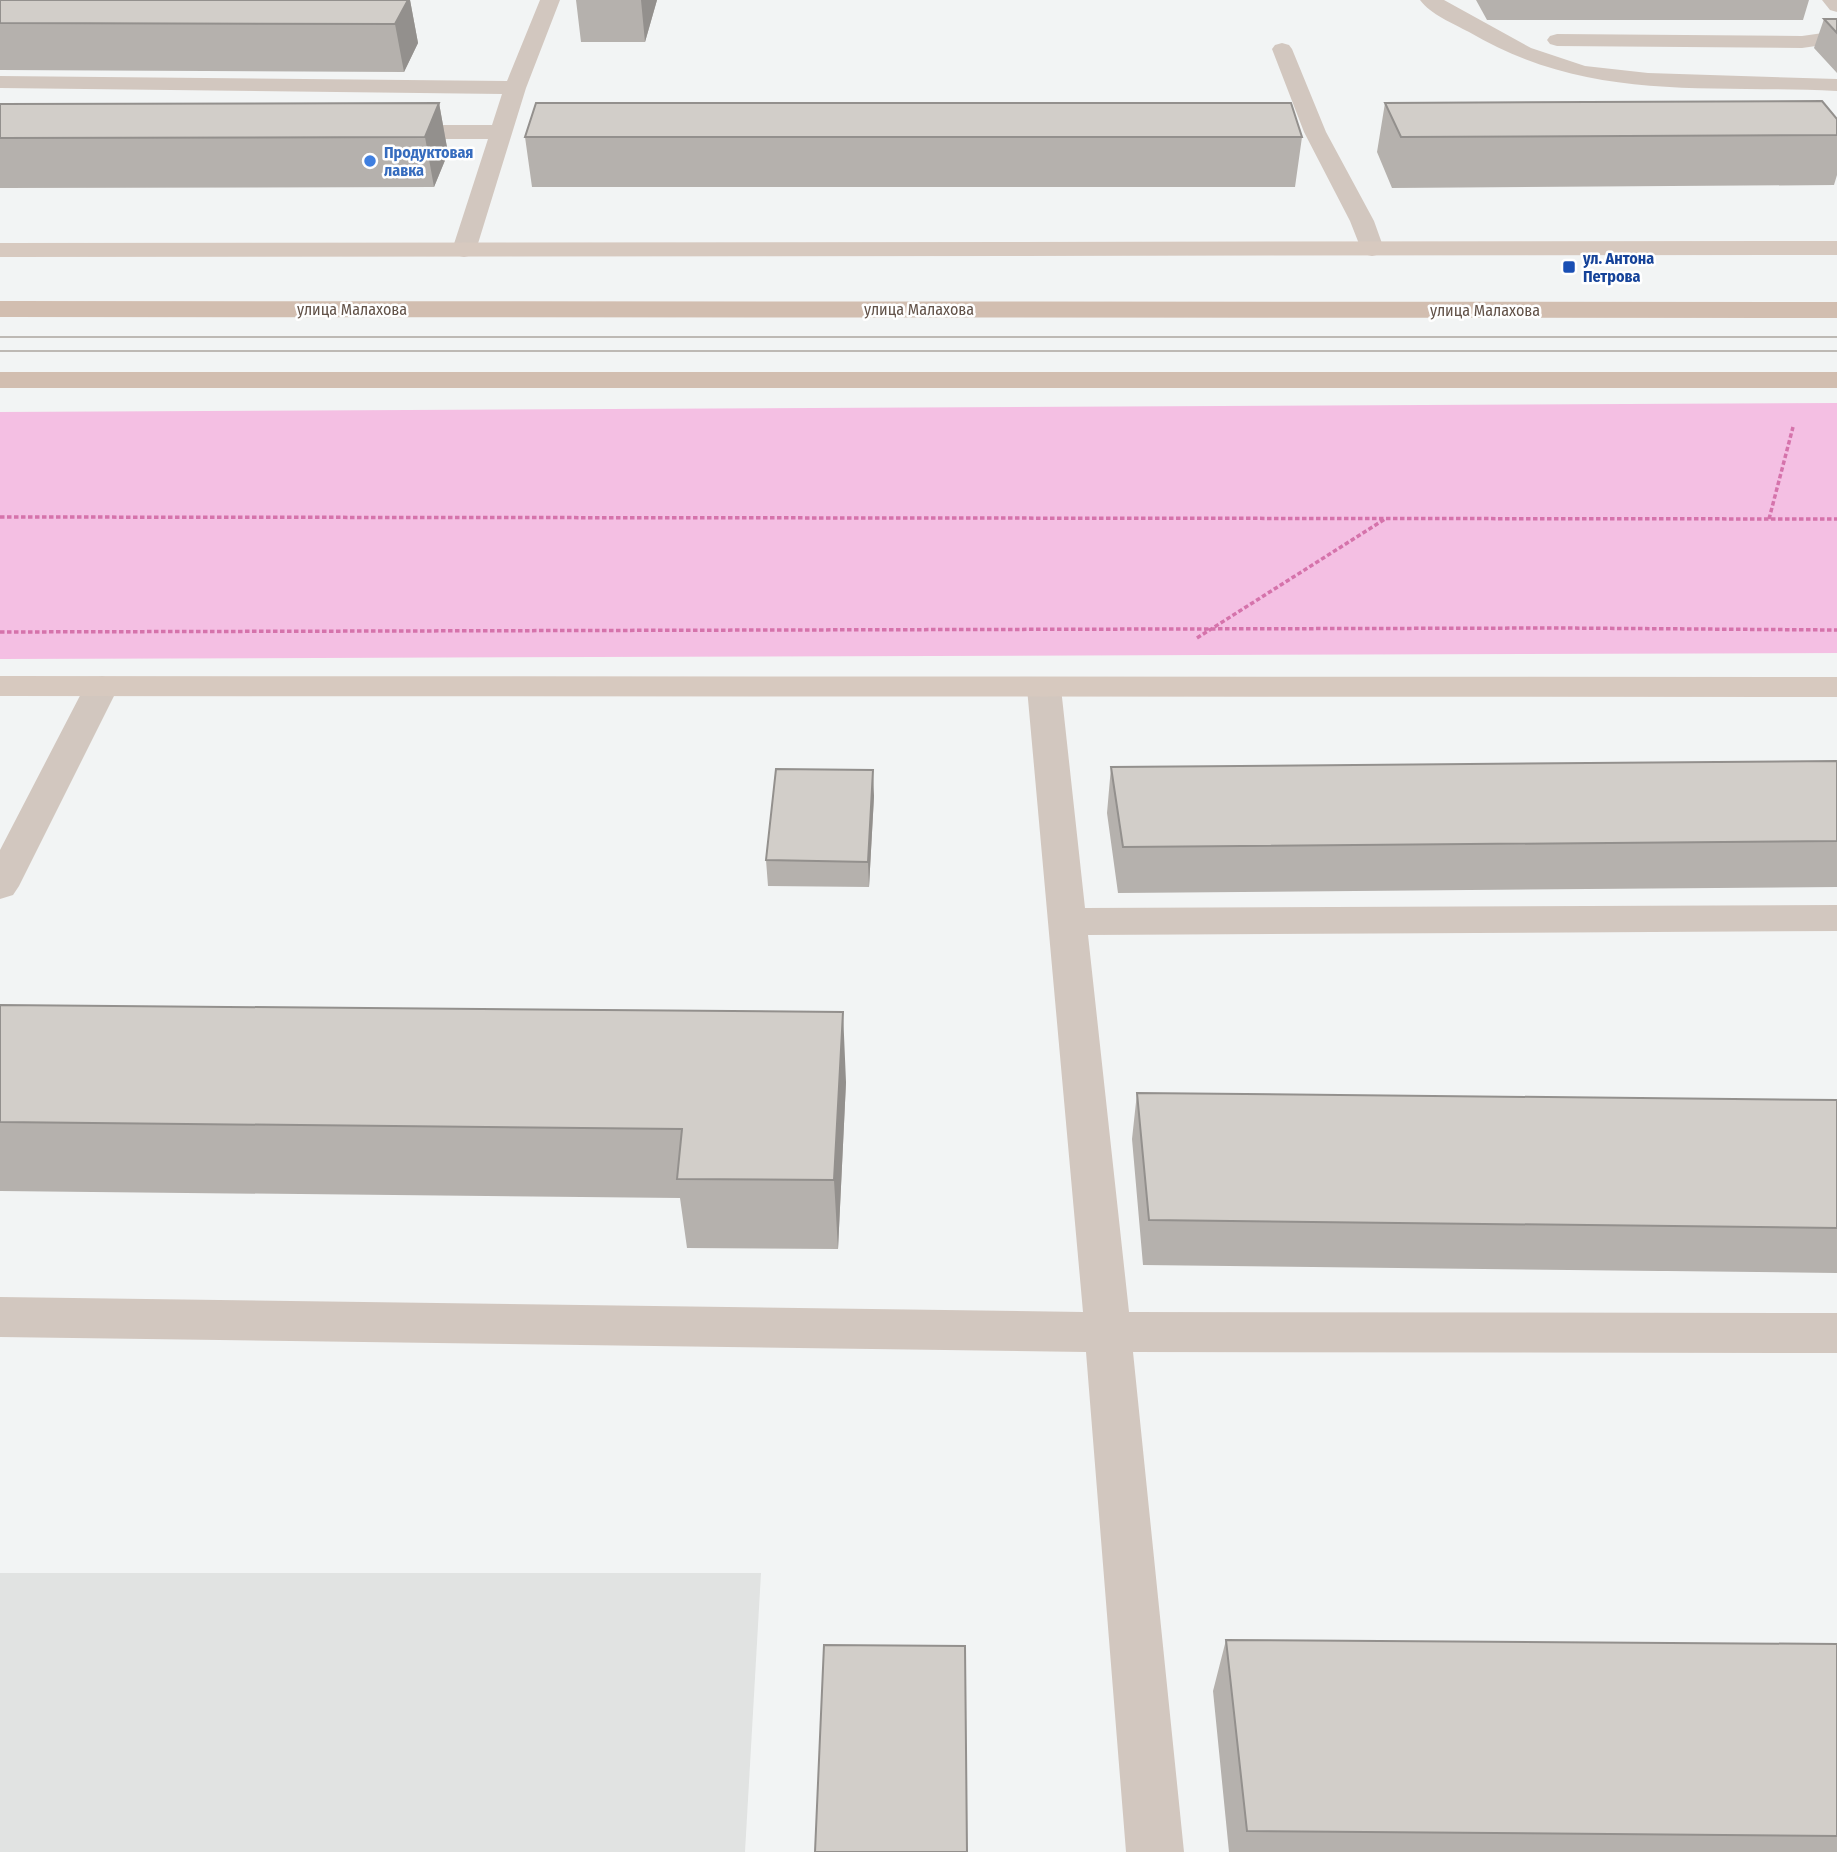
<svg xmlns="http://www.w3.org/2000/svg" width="1837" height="1852" viewBox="0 0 1837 1852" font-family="'Fira Sans Condensed',sans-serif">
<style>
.education{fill:#e1e3e2}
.green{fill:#f4bfe3}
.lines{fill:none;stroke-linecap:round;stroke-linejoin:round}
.path{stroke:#d573ab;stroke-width:3.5;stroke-dasharray:4.5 2.5;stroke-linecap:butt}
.lane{fill:#d2c7bf;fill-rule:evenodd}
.secondary{fill:#d7c9bf;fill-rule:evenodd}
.primary{fill:#d2beb0;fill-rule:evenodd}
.tram{stroke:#bdb9b4;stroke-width:2}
.wall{fill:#b5b1ad}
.shaded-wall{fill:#93908d}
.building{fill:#d2cec9;stroke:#93908d;stroke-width:2}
.shop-dot{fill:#3f7fe0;stroke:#fff;stroke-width:2.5}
.transit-dot{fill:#1a4fb4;stroke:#fff;stroke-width:2.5}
.labels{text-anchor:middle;stroke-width:5;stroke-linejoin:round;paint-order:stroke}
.far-shop-label{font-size:16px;font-weight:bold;fill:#366cbe;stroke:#fff;text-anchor:start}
.far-transit-label{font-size:16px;font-weight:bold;fill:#164399;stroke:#fff;text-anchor:start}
.far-street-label{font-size:16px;fill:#625248;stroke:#fff}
</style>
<rect width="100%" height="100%" fill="#f2f4f4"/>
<path class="education" d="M0,1573h761l-16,279h-745z"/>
<path class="green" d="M1837,403v250l-1837,6v-247z"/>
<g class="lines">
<path class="path" d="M0,517l1837,2
M1769,519l24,-92
M0,632l1558,-4 279,2
M1197,638l188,-119"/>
<path class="lane" d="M540,0h20l-34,88 -50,162 -3,5 -9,2 -9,-2 -3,-5 36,-111h-97l-8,-2 -3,-5 3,-5 8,-2h101l10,-31 -502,-6v-12l507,5z
M1420,0h24l87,48 54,18 63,7 189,6v12c-133,-7 -247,12 -368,-59 -15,-8 -39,-18 -49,-32z
M1822,0h15v12l-7,-2z
M1837,31v12l-35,5 -245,-2 -7,-2 -3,-4 3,-4 7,-2 245,2z
M1282,43l7,2 3,4 34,83 48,89 10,28 -3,5 -9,2 -9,-2 -13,-33 -46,-89 -32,-83 3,-4z
M102,676l12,3 5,7 -100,200 -6,9 -13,4v-49l85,-164 5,-7z
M1044,678l12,3 5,7 24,220 752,-3v26l-749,4 41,377 708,1v40l-704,-1 51,500h-58l-40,-500 -1086,-15v-40l1083,15 -56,-624 5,-7z"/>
<path class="secondary" d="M1837,241v14l-1837,2v-14z
M0,676l1837,1v20l-1837,-1z"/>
<path class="primary" d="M0,301l1837,1v16l-1837,-1z
M0,372h1837v16h-1837z"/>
<path class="tram" d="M0,337h1837
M0,351h1837"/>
</g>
<path class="wall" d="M0,0h410l8,43 -14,29 -404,-2z
M576,0h81l-12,42h-64z
M1476,0h333l-6,20h-316z
M1824,19h13v54l-23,-25z
M439,103l9,50 -14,34 -434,1v-84z
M1385,103l452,16v56l-3,10 -442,3 -15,-36z
M525,137h777l-7,50h-763z
M1837,761v126l-719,6 -11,-80 4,-46z
M874,796l-5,91 -101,-1 -2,-26z
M0,1005l846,77 -8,167 -151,-1 -7,-50 -680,-7z
M1137,1093l700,7v173l-694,-8 -11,-126z
M1226,1640l611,4v208h-608l-16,-161z"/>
<path class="shaded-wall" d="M408,0h2l8,43 -14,29 -9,-48z
M641,0h16l-12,42z
M439,103l9,50 -14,34 -9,-50z
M873,770l1,26 -5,91 -1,-25z
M843,1012l3,70 -8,167 -4,-69z"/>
<path class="building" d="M0,0h408l-13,24 -395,-1z
M1824,19h13v14z
M1822,101l15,18v16l-436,2 -16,-34z
M439,103l-14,34 -425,1v-34z
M536,103h755l11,34h-777z
M1837,761v80l-714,6 -12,-80z
M776,769l97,1 -5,92 -102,-2z
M0,1005l843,7 -9,168 -157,-1 5,-50 -682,-7z
M1137,1093l700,7v128l-688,-8z
M1226,1640l611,4v192l-590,-5z
M824,1645l141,1 2,206h-152z"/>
<circle class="shop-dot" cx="370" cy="161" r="7"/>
<rect class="transit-dot" x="1562" y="260" width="14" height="14" rx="3.5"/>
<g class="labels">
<g class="far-shop-label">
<text x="384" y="158">Продуктовая<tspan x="384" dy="18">лавка</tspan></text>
</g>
<g class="far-transit-label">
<text x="1583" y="264">ул. Антона<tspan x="1583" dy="18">Петрова</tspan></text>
</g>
<g class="far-street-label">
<text x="352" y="315">улица Малахова</text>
<text x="919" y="315">улица Малахова</text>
<text x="1485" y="316">улица Малахова</text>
</g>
</g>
</svg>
